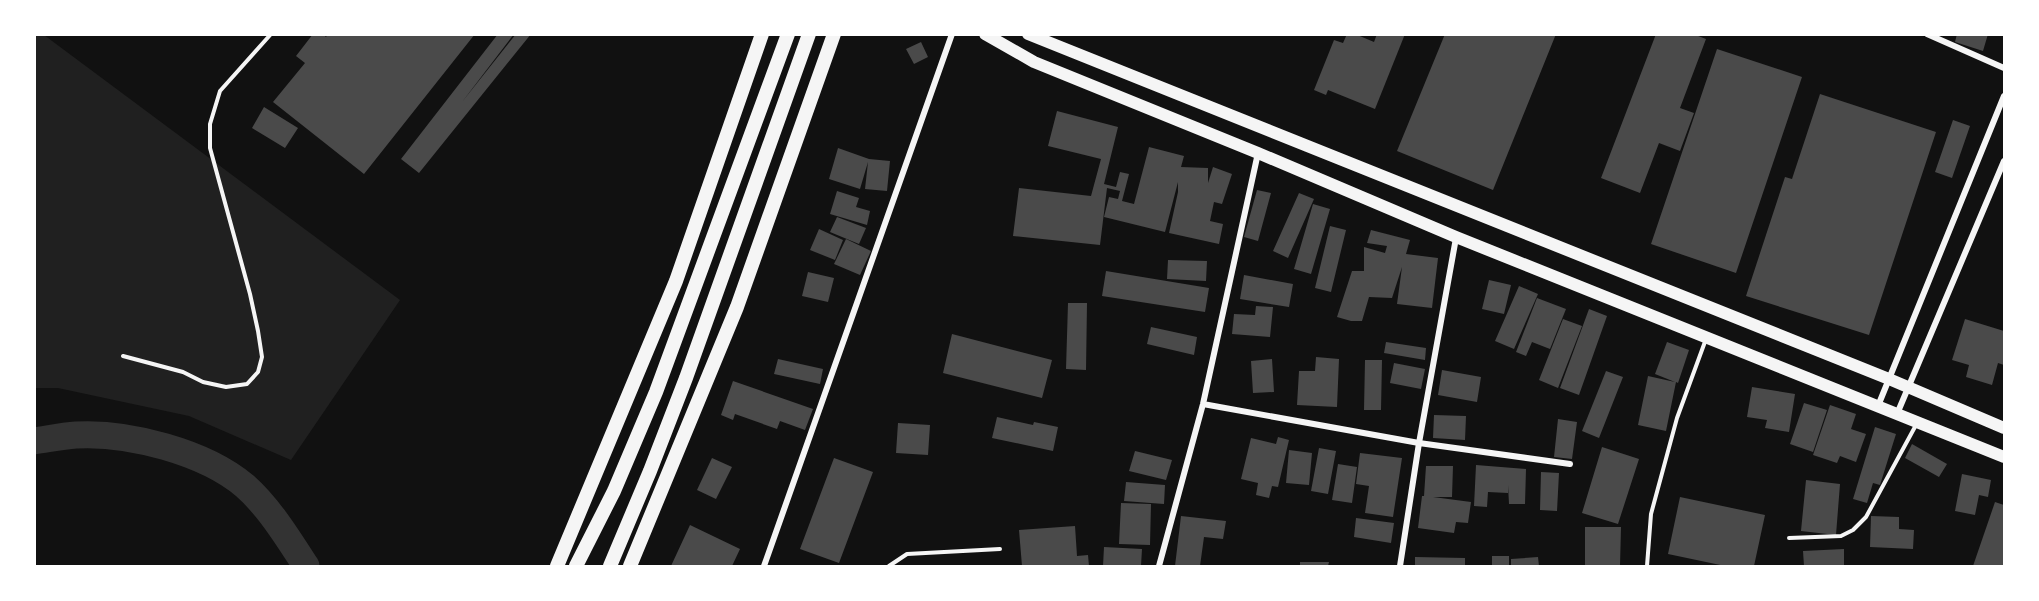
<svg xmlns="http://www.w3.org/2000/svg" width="2039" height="601" viewBox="0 0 2039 601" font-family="'Libre Baskerville',serif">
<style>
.green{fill:#202020}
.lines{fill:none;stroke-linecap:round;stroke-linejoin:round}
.river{stroke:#333;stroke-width:27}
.building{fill:#4a4a4a}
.service{stroke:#f5f5f5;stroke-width:4}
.minor{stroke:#f5f5f5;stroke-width:6}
.secondary{stroke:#f5f5f5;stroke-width:12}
.trunk{stroke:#f5f5f5;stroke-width:14}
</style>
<rect width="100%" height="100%" fill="#111"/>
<path class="green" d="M35,35h9l356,265 -109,160 -102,-44 -131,-28h-23z"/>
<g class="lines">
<path class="river" d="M34,441c14,-2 28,-5 42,-6 52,-3 129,17 169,51 24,21 44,54 61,80"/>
</g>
<path class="building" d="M313,34h10l3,3 2,-3h147l-111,140 -91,-72 32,-39 -9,-7z
M498,34h16l-52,68 54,-68h15l-112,139 -18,-14z
M1347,34h8l19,8 3,-8h28l-30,75 -47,-19 -2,5 -12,-5 20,-50 9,3z
M1445,34h111l-63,156 -96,-39z
M1656,34h37l13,5 -26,69 14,5 -14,38 -21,-8 -19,50 -39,-15z
M1957,34h31l-5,17 -28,-9z
M921,42l7,15 -14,7 -8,-15z
M1717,49l85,28 -66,196 -85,-29z
M1820,94l116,38 -67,203 -123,-39 39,-119 7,2z
M264,107l34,21 -13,20 -33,-20z
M1057,111l61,16 -14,57 12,3 4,-15 9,2 -7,27 12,3 15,-57 35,9 -3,11 27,1v15l5,-16 19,7 -10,30 -8,-2 -4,19 13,3 -4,20 -50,-11 9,-41v-10l-13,50 -61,-15 5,-20 9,2 2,-8 -13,-3 -7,57 -87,-9 6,-48 72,8 10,-37 -53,-13z
M1953,120l17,6 -18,52 -17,-6z
M838,148l31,11 21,2 -3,30 -22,-2 3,-27 -8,27 -31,-10z
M1257,190l14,3 -13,48 -14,-4z
M837,191l22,7 -3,9 14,4 -3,14 -37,-11z
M1299,193l15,6 -26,59 -15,-7z
M1313,204l17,5 -19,65 -17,-5z
M837,217l29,11 -7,16 -29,-12z
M1330,226l16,4 -15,62 -16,-4z
M819,229l24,11 -8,20 -25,-10z
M1371,230l39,10 -4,14 32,4 -6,50 -35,-4 5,-37 -10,31 -23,-1 -7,24h-11l-14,-4 15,-46h12v-24l21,6 2,-7 -20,-3z
M846,239l25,12 -11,24 -26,-11z
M1168,260l39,1 -1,20 -39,-2z
M1106,271l103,17 -4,24 -103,-16z
M808,272l26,6 -6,24 -26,-6z
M1244,275l49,9 -4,23 -49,-8z
M1489,280l22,5 -7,29 -22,-5z
M1519,286l19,8 -24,55 -19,-8z
M1537,298l29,11 -16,40 -18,-7 -6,14 -10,-4z
M1068,303h19l-1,67 -20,-1z
M1256,306l17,1 -3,30 -38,-3 2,-20 21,1z
M1589,309l18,7 -28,79 -19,-7z
M1563,319l19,7 -24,62 -19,-8z
M1965,319l39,12v34l-6,-2 -6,22 -26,-8 3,-12 -17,-5z
M1151,327l46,10 -3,18 -47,-11z
M952,334l100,26 -10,38 -99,-25z
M1386,342l40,6 -1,12 -41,-7z
M1667,342l22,8 -11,33 -2,-1 -10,49 -28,-6 10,-49 27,6 -20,-8z
M1316,357l23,2 -2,48 -40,-2 2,-34h16z
M778,359l45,10 -3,15 -46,-10z
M1272,359l2,33 -21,1 -2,-32z
M1365,360h17l-1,50h-17z
M1394,363l31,6 -4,20 -31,-6z
M1442,370l39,7 -4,25 -39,-7z
M1606,371l17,6 -24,61 -17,-7z
M733,381l80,28 -8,21 -25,-9 -3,8 -42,-15 -2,6 -12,-5z
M1752,387l43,7 -6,38 -24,-4 2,-8 -20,-3z
M1804,403l23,7 -14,42 -23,-8z
M1830,405l26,9 -5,15 15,5 -10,28 -16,-6 -3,7 -24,-8z
M1434,415l32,1 -1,24 -32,-2z
M997,417l36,8 1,-3 24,5 -5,24 -61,-13z
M1558,419l19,3 -5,37 -18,-2z
M898,423l32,2 -2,30 -32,-2z
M1875,427l21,7 -16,51 -7,-2 -6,20 -14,-4z
M1278,437l11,3 -11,47 -6,-1 -3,12 -13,-3 2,-12 -17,-4 10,-41 25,6z
M1912,444l35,20 -8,13 -34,-19z
M1602,447l37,12 -21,65 -36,-11z
M1319,448l17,3 -8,43 -17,-3z
M1289,450l23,3 -3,32 -23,-2z
M1135,451l37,9 -6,20 -37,-9z
M1360,453l42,5 -9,59 -28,-4 4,-27 -13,-2z
M712,458l20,9 -16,32 -19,-9z
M834,458l39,14 -34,91 -39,-14z
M1338,464l19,3 -5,36 -20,-3z
M1476,465l50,4 -1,35h-16l-1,-19v8l-20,-1 -1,15 -13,-1z
M1426,466h27l-1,31h-19l38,5 -3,21 -12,-1 -2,11 -36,-5 4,-32h2z
M1541,472l18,1 -2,38 -17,-1z
M1962,474l29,6 -3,17 -9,-2 -4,20 -20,-4z
M1806,480l34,4 -4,51 -35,-4z
M1126,482l39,3 -1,19 -40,-3z
M1680,497l85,18 -11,51h-29l-57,-12z
M1995,502l9,3v61h-31z
M1121,503l30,1 -1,41 -31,-1z
M1181,516l45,5 -3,18 -19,-2 -4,29h-25z
M1871,516l28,1v12l15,1 -1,19 -43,-2z
M1356,518l38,5 -3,20 -37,-6z
M690,525l50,24 -8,17h-61z
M1075,526l2,30 11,-1 1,11h-67l-3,-36z
M1585,527h36l-1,39h-35z
M1104,547l38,2 -1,17h-38z
M1844,549v17h-40l-1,-15z
M1492,556h17v10h-17z
M1415,557l50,1v8h-50z
M1538,557l1,9h-28v-7z
M1300,562h29l-1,4h-28z"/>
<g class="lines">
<path class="service" d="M123,356l60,16 20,10 23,5 21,-3 11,-12 4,-15 -4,-26 -8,-37 -40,-146v-24l10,-33 51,-57
M1789,538l52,-2 12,-6 13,-13 50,-92
M889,566l18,-12 93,-5
M1647,566l4,-52 26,-96 29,-79"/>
<path class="minor" d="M1927,34l77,34
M1203,404l216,39 151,21
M1878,406l126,-310
M1897,414l107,-253
M764,566l188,-532
M1159,566l44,-162 55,-251
M1400,566l19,-123 37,-205"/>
<path class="secondary" d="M985,34l49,28 224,91 198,84 548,220
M1028,34l861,345 115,49"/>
<path class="trunk" d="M557,566l119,-285 86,-247
M576,566l38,-75 42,-99 132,-358
M610,566l40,-95 36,-93 123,-344
M630,566l107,-259 97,-273"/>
</g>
<rect width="2039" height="601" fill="none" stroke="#ffffff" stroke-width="72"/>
</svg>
